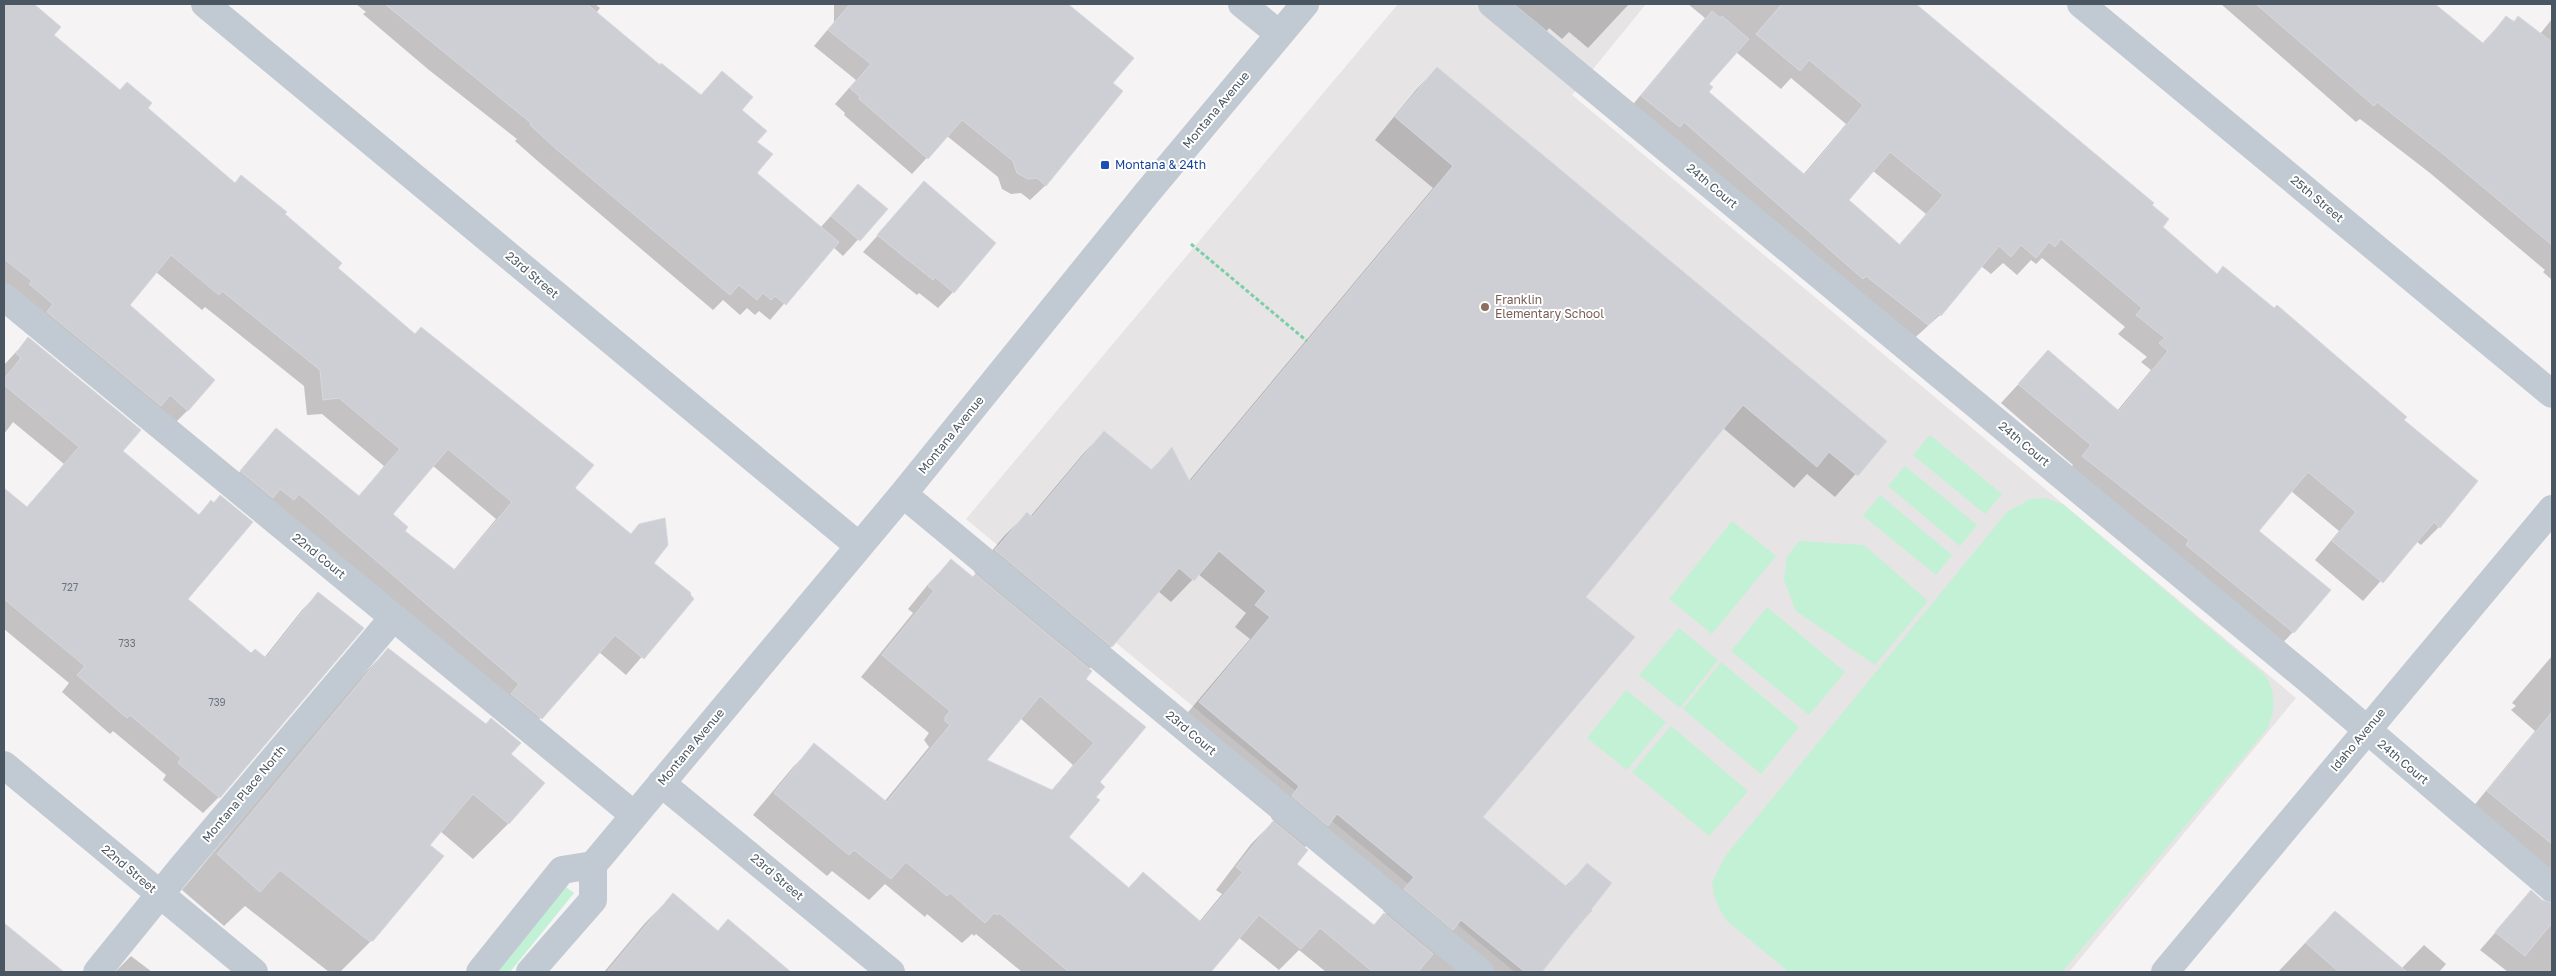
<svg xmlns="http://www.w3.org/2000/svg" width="2556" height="976" viewBox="0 0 2556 976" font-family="'Golos Text',sans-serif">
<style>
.education{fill:#e6e4e5}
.green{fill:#c3f1d5}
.shadow{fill:#0003;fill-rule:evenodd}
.building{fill:#cdcfd5;stroke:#d7d9de;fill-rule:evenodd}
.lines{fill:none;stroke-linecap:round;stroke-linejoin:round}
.path{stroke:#7ad0a6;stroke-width:3;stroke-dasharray:4 2.5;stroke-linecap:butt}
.minor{stroke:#c1cad2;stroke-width:28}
.transit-dot{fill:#1a4fb4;stroke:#fff;stroke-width:2}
.education-dot{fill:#8d6e63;stroke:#fff;stroke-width:2}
.labels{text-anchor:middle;stroke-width:4;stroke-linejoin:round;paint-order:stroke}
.number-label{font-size:10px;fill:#6b747e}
.street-label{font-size:12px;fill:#4a5661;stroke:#fff}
.transit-label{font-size:12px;fill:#164399;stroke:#fff;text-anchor:start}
.education-label{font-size:12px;fill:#785e54;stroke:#fff;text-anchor:start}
</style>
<rect width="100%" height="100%" fill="#f5f3f3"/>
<path class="education" d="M1398,4h248l-74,91 724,603 -227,274h-554l-549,-453z"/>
<path class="green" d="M1930,435l72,59 -17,20 -72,-59z
M1905,466l72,59 -17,21 -72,-60z
M1880,495l72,60 -16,20 -73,-59z
M2045,498l19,7 202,171c10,19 10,33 1,53l-205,243h-273l-62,-51 -8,-13 -5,-13 -2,-13 14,-27 281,-343 24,-13z
M1732,521l44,35 -64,78 -43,-35z
M1799,541l65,4 64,56 -53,64 -79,-54 -12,-31 3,-23z
M1767,607l78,65 -36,43 -78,-64z
M1679,628l39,32 -38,48 -41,-33z
M1721,662l78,65 -38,47 -78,-65z
M1626,690l40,32 -39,48 -40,-32z
M1671,726l77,65 -39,45 -77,-64z
M562,884l12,9 -64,79h-21z"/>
<path class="shadow" d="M4,4h28l27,23 -7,8 68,56 26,17 88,76 49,31 53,54 238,219 56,47 10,-10 12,38 40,36 -66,76 -27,-23 -74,83 -300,-247 52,-58 81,67 26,-31 -62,-52 -15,1 -3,-29 -99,-79 -3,3 -46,-38 -28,33 60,105 -17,17 -167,-134zM432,465l64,54 -43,52 -50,-40 -12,-16z
M356,4h239l5,4 -4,5 64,53 40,30 22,-23 33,69v31l65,55 38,-42 28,23 -43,47 -10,-9 -63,73 -11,-9 -4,4 -8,-7 -7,7 -17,-15 -10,10 -173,-147 -25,-22 2,-2 -88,-69 -66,-56 3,-2z
M834,4h221l10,8 46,72 -65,101 -16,15 -9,-7 -10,1 -9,-5 -4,-12 -51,-41 -35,38 -68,-59 1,-2 -10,-9 21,-24 -42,-34 20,-24z
M1514,4h115l-41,44 -19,-16 -7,7 -13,-11 -2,3z
M1688,4h226l238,199 -1,3 11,21 54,48 7,-7 180,152 36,107 -18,18 -5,-4 -53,60 -48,-41 24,-29 -48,-40 -34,41 36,100 -18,19 -211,-176 9,-10 -72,-62 47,-51 69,59 34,-41 -10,-8 6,-5 -29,-23 7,-7 -83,-69 -6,6 -5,-4 -14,15 -14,-12 -12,11 -10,-8 -41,49 -31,28 -285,-228 81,-97zM1736,52l45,37 10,-11 55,46 -43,51 -96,-83v-7zM1873,171l53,43 -28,32 -50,-46z
M2221,4h212l49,40 24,-27 34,17 12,-15v58l-13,18 13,10v175l-9,-8 2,-2 -115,-97 -70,-54 -4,3z
M1437,68l448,373 -50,56 -28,-23 -13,14 -71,-60 -139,169 -102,221 83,69 23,-23 2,44 2,2 -52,62h-214l-27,-22 -20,20 -41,-33 -29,35h-187l-46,-38 -2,2 -2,-2 -10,9 -35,-29 -2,3 -40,-33 -16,16 -37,-29 -5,5 -74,-61 40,-48 22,-22 69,57 45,-55 -5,-7 5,-7 -68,-56 52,-64 -5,-4 22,-27 21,-21 21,17 4,-4 -2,-2 31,-37 22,-21 3,3 53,-63 21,-22 46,39 22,-22 16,33 245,-294 -58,-48 41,-50zM1198,574l48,39 -11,14 15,12 -72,85 100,85 -7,9 3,3 -23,23 -35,46 6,4 -23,28 -56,-49 -15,15 -61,-51 31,-54 46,-56 -60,-48 4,-9 24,-24 46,-55 13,11zM1020,718l53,47 -22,26 -66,-31zM1316,836l77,64 -10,11 3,2 -13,13 -78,-61 9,-17z
M924,183l29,109 -15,16 -19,-15 -2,2 -54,-43z
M28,339l93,112 77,64 22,-18 -34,102 65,56 13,3 38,-48 16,-16 -99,203 -16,16 -40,-33 3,-5 -53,-44 -3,3 -48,-42 7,-9 -65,-54v-140l22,19 38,-44 -51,-42 -9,12v-69z
M388,649l121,105 -1,70 -35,35 -33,-28 -12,14 -56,95 -32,32h-11l-84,-66 -21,20 -42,-36 171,-205z
M2552,656v316h-44l-28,-22 51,-58 20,14v-6l-79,-92 63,-77 -24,-21 5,-4 -4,-3z
M673,895l44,37 11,-12 61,52h-185l41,-49z
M2334,912l67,57 23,-24 22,19 -7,8h-161z
M4,925l58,47h-58z
M131,956l21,16h-37z"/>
<path class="building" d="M4,4h30l27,23 -7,8 66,55 7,-8 25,21 -4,5 87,75 6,-8 46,37 -2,2 57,49 -4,5 77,66 6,-7 173,138 -19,23 56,46 8,-10 26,-6 3,27 -14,18 37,30 -1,1 4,5 -50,60 -29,-24 -73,84 -31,-25 8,-10 -220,-190 -5,6 -14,-11 -7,9 -33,-27 36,-43 83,68 41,-47 -61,-51 -16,2 -3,-30 -98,-79 -3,4 -48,-40 -41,50 85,75 -27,31 -18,-16 -9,11 -114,-94 6,-8 -24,-20 3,-3 -28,-22zM448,449l64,53 -57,68 -50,-39 3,-4 -15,-13z
M385,4h202l73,61 1,-2 40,32 21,-24 31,26 -11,13 25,21 -10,11 16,12 -16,19 82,69 -53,63 -11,-9 -4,4 -8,-7 -6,7 -18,-15 -9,10 -175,-147 -25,-23 1,-2z
M850,4h218l66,54 -21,25 10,8 -77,95 -9,-8 -9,1 -11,-6 -4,-12 -51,-41 -34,39 -69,-60 1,-2 -10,-9 21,-24 -43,-34z
M1782,4h134l238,199 -2,2 17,14 -6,8 54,47 6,-8 51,42 3,-3 130,112 -3,3 74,61 -38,47 -6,-6 -51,61 -51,-42 24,-29 -48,-40 -49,59 72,59 -37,43 -108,-88 3,-5 -107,-84 9,-11 -73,-61 30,-34 71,61 49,-60 -9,-8 6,-5 -29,-23 6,-7 -81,-69 -6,8 -6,-5 -13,16 -15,-13 -10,12 -12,-11 -58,70 -2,-3 -11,12 -62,-49 -3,3 -179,-157 -4,5 -39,-31 71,-85 8,7 2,-2 27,23 -40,45 4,3 -4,5 96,83 58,-70 -54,-45 -9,11 -44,-37zM1890,152l53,43 -43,50 -51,-45z
M2256,4h124l4,3 3,-3h48l49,40 22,-28 8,6 4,-6 34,26v203l-105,-88 -70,-55 -3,4z
M1437,67l450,374 -29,35 -29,-24 -12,15 -74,-62 -157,192 49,40 -152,180 84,70 20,-24 25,20 -70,89h-17l-64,-52 -8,10 -49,-41 10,-12 -77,-63 -9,12 -36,-30 7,-10 -100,-84 71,-85 -15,-12 11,-14 -47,-40 -25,30 -15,-13 -67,79 -117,-97 32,-38 5,5 72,-86 48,39 20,-23 18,35 263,-316 -58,-49z
M924,181l72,62 -42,50 -19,-16 -2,3 -56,-45z
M858,184l30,25 -28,32 -29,-25z
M28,337l113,93 -18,21 76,64 12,-15 3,3 6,-8 33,27 -65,77 63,54 4,-4 11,9 52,-66 46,36 -144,170 -42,-35 3,-5 -51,-43 -3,3 -50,-43 8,-9 -81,-67v-111l23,19 52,-60 -75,-62v-6l17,-21 -5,-5z
M951,559l22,18 2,-3 117,97 -6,8 60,48 -46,55 5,5 -9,10 4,3 -31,37 60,51 14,-16 58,50 42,-50 -7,-5 37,-46 35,29 -11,14 77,61 10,-12 49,41 -15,18h-45l-53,-44 -19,21 -42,-34 -48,57h-142l-70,-59 -2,2 -3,-2 -9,10 -35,-30 -3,3 -41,-34 -15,17 -37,-29 -5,5 -75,-62 40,-50 73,59 63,-77 -5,-4v-4l5,-6 -68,-56 52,-64 -6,-5zM1040,696l54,47 -42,47 -65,-30z
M388,648l98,76 5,-6 30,25 -10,11 34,29 -36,41 -36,-30 -43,51 14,11 -71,85h-4l-89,-71 -20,22 -43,-38z
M2552,712v132l-65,-53z
M2531,890l11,10 10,3v20l-27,33 -30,-24z
M673,893l45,38 10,-12 63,53h-184z
M2335,911l72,61h-68l-33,-29z
M4,923l60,49h-60z"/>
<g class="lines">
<path class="path" d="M1191,244l116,97"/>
<path class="minor" d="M205,4l654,542
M1242,4l37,30
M1492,4l818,677 242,207
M2081,4l471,390
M4,297l630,518
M903,494l577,478
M4,765l250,207
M661,783l230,189
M97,972l86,-106 210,-248
M480,972l82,-102 31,-5
M530,972l63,-72v-35l310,-371 243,-300 159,-190
M2165,972l387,-463"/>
</g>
<rect class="transit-dot" x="1100" y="160" width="10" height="10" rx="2.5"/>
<circle class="education-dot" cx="1485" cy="307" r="5"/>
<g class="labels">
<g class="number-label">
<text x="70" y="591">727</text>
<text x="127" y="647">733</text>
<text x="217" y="706">739</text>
</g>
<g class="street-label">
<text transform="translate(1216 110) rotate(-50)" y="4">Montana Avenue</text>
<text transform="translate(1712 186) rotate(40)" y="4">24th Court</text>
<text transform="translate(2317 199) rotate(40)" y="4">25th Street</text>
<text transform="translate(532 275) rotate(40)" y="4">23rd Street</text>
<text transform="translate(951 435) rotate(-51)" y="4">Montana Avenue</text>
<text transform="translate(2024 444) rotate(40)" y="4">24th Court</text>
<text transform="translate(319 556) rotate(39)" y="4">22nd Court</text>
<text transform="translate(1191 733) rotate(40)" y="4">23rd Court</text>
<text transform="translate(2358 740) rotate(-50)" y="4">Idaho Avenue</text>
<text transform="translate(691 747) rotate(-50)" y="4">Montana Avenue</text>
<text transform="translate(2403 762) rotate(40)" y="4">24th Court</text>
<text transform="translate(244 794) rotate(-50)" y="4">Montana Place North</text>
<text transform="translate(129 869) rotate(40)" y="4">22nd Street</text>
<text transform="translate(777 877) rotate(40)" y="4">23rd Street</text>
</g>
<g class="transit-label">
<text x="1115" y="169">Montana &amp; 24th</text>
</g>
<g class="education-label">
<text x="1495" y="304">Franklin<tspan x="1495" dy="14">Elementary School</tspan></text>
</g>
</g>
<rect width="2556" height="976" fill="none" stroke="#4a5661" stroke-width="10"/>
</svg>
